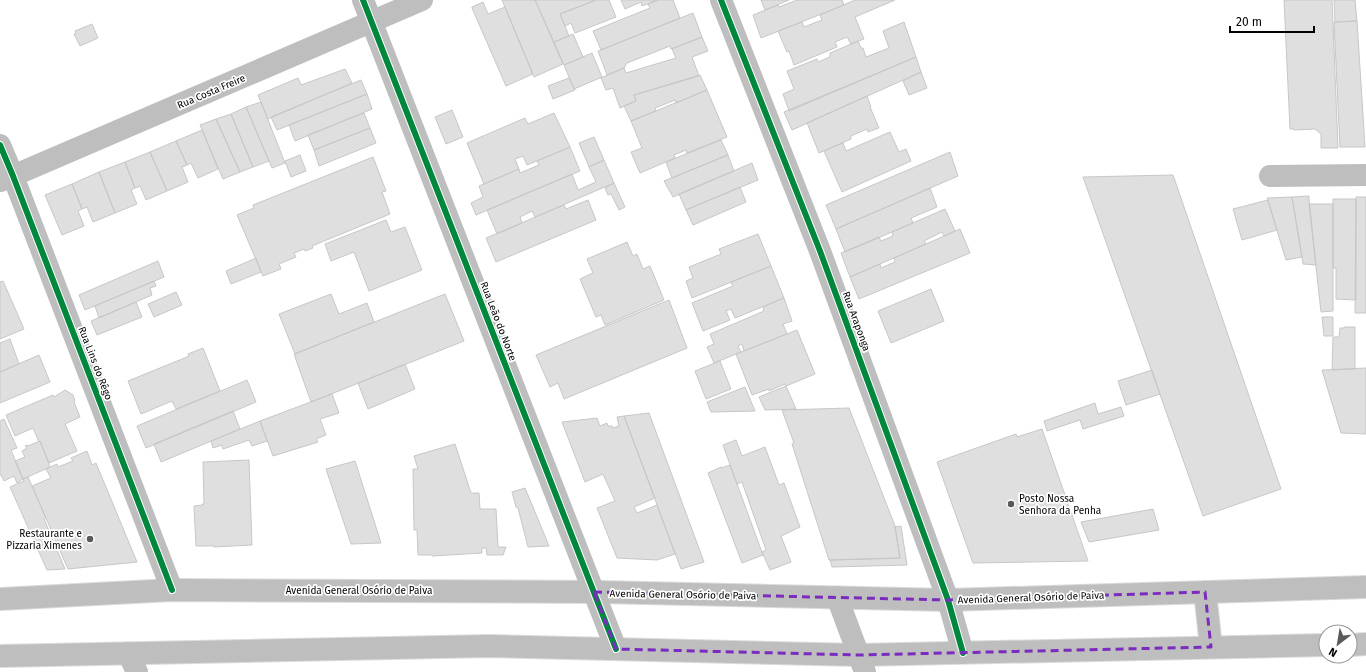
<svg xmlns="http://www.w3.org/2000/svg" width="1366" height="672" viewBox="0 0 1366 672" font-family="'Fira Sans',sans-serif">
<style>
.building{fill:#dfdfdf;stroke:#c7c7c7}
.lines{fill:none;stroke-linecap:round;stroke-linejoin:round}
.major-casing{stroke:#dbdbdb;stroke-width:24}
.minor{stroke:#bebebe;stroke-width:22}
.major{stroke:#bebebe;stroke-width:22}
.cycleway-casing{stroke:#fff;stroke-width:8}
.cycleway{stroke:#00873e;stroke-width:6}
.marked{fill:none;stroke:#7b2cbf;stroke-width:3;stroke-dasharray:8 5;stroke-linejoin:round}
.poi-dot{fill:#595959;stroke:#fff;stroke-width:1.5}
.labels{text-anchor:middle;stroke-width:3.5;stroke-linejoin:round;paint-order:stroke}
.street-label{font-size:10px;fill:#000;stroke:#fff}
.poi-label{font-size:10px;fill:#000;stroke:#fff;text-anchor:start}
</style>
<rect width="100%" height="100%" fill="#fff"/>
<path class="building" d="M502,0h33l28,64 -29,13z
M535,0h61l-36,14 9,22 -15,6z
M596,0h13l7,17 -41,16 -4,-10 -6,3 -5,-12z
M621,0h37l-16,6 -1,-4 -16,7z
M658,0h15l7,18 -79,32 -8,-19 57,-23 -2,-4z
M761,0h28l-24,10z
M797,0h45l2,5 -83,33 -8,-23 25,-10 1,2z
M855,0h40l-40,17 9,22 -13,5 -4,-7 -12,5 2,5 -43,18 -5,-14 -2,1 -9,-21 24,-9 2,5 18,-7 -2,-5z
M1284,0h48l6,148h-17v-14l-6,-5 -21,1v-1h-4z
M1334,0h21l2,21 -22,1z
M483,2l5,12 17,-7 28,67 -27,12 -34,-78v-1z
M693,13l9,24 -31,12 -1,-3 -43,17 -3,5 -17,7 -9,-24z
M1357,21l8,126h-25l-6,-125z
M904,22l12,35 -127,54 -6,-17 11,-5 -7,-18 30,-12 1,3 12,-5v-4l28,-12 3,7h2l3,9 23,-9 -6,-17z
M92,24l6,14 -18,8 -6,-12 2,-1 -1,-2z
M573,34l10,23 -19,8 -10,-23z
M702,37l6,14 -16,6 7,19 -65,19 2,6 -16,7 -7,-20 -7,2 -5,-12 23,-10 2,5 50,-15 -4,-9z
M592,53l10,24 -28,12 -10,-24z
M916,57l5,15 -129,58 -8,-18z
M345,69l7,14 -84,36 -10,-24 40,-17 3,7z
M921,72l6,16 -18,7 -6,-14z
M700,75l7,15 -31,13 -1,-3 -20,8 1,3 -25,10 -7,-15 12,-5 -2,-6z
M569,78l6,12 -22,9 -5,-13z
M361,80l6,14 -90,36 -6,-13z
M707,90l20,47 -40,16 -1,-3 -12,5 1,3 -35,15 -9,-21 11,-4 -11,-27z
M367,94l5,15 -77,32 -6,-16z
M867,96l4,11h-1l9,21 -11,4 -1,-3 -16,7v3l-32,14 -12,-30z
M261,102l24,61 -13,5 -26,-61z
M246,107l23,54 -16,6 -22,-53z
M452,110l11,27 -17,7 -11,-27z
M364,113l6,15 -56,22 -6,-15z
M554,113l16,34 -43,18 -4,-9 -8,3 4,10 -35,15 -17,-41 58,-25 3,6z
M231,114l22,53 -13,5 -24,-53z
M216,119l24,53 -17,7 -23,-54z
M370,128l6,15 -57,23 -5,-16z
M202,130l16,39 -20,9 -7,-15 -4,2 -11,-24z
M890,132l9,20 7,-3 5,12 -69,31 -18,-41 19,-8 3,8z
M594,137l10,23 -15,7 -10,-24z
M721,140l7,15 -56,23 -6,-16z
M176,141l11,24 -5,2 6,15 -21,9 -17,-39z
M570,147l10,24 -104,44 -5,-12 12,-6 -4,-11 40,-17 1,4 19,-8 -2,-4z
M150,152l17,39 -21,9 -6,-14 -5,2 -10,-26z
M950,152l8,24 -122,53 -10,-24z
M300,155l6,16 -15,6 -6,-16z
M728,155l6,16 -61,26 -9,-16z
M373,157l13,34 -4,1 8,22 -78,32 1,2 -8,3 -1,-2 -10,4 2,4 -17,7 2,5 -18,7 -26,-61 17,-7 -1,-3z
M604,160l10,23 -79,34 -3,-6 -12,6 2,6 -25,11 -10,-24 85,-36 6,16 18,-8 -7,-15z
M125,162l10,26 -4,2 6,14 -22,9 -16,-41z
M752,163l6,17 -72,30 -7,-16z
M99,172l16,41 -22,9 -6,-15 -5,2 -10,-25z
M1173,175l108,314 -78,27 -120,-339z
M614,183l11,24 -6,3 -8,-16 -3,1 -3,-7z
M72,184l10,25 -4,2 6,15 -22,9 -17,-40z
M740,187l6,15 -53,23 -7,-15z
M930,188l7,19 -26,11 2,5 -68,29 -9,-23z
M1309,196v3l7,66 -13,-1 -11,-67z
M1292,197l10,60 -16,3 -19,-62z
M1356,197h10v116h-11z
M1333,199h23v101l-20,-1v-31h-3z
M588,200l8,20 -100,42 -10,-24 78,-33 2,4z
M1268,200l9,30 -35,10 -9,-31z
M1309,204h24v107l-12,1z
M945,209l10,22 -11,5 -2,-4 -18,9 2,3 -76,33 -9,-24 38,-16 2,4 12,-5 -1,-4z
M386,220l5,12 14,-5 17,43 -53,21 -15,-39 -23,9 -6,-17z
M960,229l10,24 -111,46 -9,-22 30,-13 1,4 14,-6 -1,-4z
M758,234l13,32 -79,32 -6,-17 7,-3 -4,-11 32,-13 -2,-5z
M627,242l6,14 4,-2 6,15 7,-3 14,34 -59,25 -4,-10 -5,2 -16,-38 13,-6 -6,-14z
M256,258l5,14 -30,12 -5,-13z
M158,261l6,16 -79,33 -6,-15z
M771,266l13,32 -49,20 -4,-9 -5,2 4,9 -27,11 -11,-28 41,-17 -2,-4z
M3,281l21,48 -24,10v-57z
M154,281l2,5 -6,2 2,7 -53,23 -4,-12z
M931,289l13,32 -53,22 -13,-32z
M176,292l6,13 -28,12 -6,-13z
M331,294l8,20 28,-11 7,19 -79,32 -16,-40z
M445,294l19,47 -153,61 -17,-48z
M784,298l8,23 -9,3 4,10 -43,17 -2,-7 -4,2 3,6 -27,11 -7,-16 7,-3 -4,-10 54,-23 -1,-4z
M669,300l18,48 -123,51 -6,-16 -8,4 -14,-32z
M136,302l6,15 -45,18 -6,-14z
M1322,317h11v19h-9z
M1344,327h11v42l-23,1 1,-33h6l1,-9h4z
M797,330l18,44 -29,12 -1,-2 -16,7v-2l-17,6 -16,-41z
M10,339l9,25 -19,8v-29z
M203,348l17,43 -44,18 -4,-8 -31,13 -13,-33 59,-24 2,-1 -1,-2z
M39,355l11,27 -50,21v-31z
M720,361l11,28 -25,10 -11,-28z
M405,364l10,25 -47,20 -10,-26z
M1366,368v66l-25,-1 -19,-63z
M1152,370l8,24 -34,11 -8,-24z
M247,380l9,22 -110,46 -9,-22z
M786,386l10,23 -31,1 -6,-13z
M745,387l10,24 -44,1 -4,-10z
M65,390l8,5 2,6 -1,1 6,15 -15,7 12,27 -28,12 -9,-22 -1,1 -6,-14 -18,8 -9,-21 47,-20 1,2z
M332,394l7,19 -19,6 6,16 -10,4 2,3 -45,14 -13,-35z
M1095,403l3,11 23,-7 3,9 -41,13 -3,-9 -33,11 -3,-10z
M849,408l46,118 5,32 -71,2 -37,-116 2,-1 -12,-33z
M233,411l7,18 -79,33 -7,-18z
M649,413l55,149 -23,7 -57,-153z
M624,416l31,82 -21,9 3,6 20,-8 18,49 -18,6 -40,-2 -20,-50 18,-7 -12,-27 -18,8 -23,-60 35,-4 3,8 7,-3 1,3h4l1,2 6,-2 -2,-9z
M4,419l13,29 -6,2 12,29 -6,4 -3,-7 -10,5 -3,-6h-1v-54z
M260,421l7,20 -15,5 -3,-6 -26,9 -1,-4 -9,3 -2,-7z
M1042,429l46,132 -115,2 -36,-101 79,-28 1,3z
M736,440l6,16 23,-9 14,38 5,-2 16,44 -19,9 10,26 -21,8 -8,-18 4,-2 -24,-68 -5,2 -14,-39z
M40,441l10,26 -27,12 -8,-18 10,-4 -3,-6 5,-3 -2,-2 3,-1v1z
M455,444l16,49h8l1,16h16l2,38h8l-3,8h-16l-1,-7h-4v5l-50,3v-1h-14l-1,-25h-3l-1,-61h5l-4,-13z
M87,451l5,14 4,-2 41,99 -69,7 -36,-83 19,-8 -5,-9 11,-5 1,3 15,-6 -2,-3z
M249,460l3,85 -38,2v-1h-18l-2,-40 9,-1 -1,-1h2l-1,-42z
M355,461l1,3 25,79 -30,1 -25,-75z
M730,465l33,90 -21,8 -34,-90 13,-6v1z
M28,477l18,41 -2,1 21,50 -18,1 -37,-83 14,-6 -1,-2z
M525,488l8,19 16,39 -21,1 -10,-39 -2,-1 -4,-15z
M1153,509l6,21 -70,12 -8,-20z
M901,526l6,39 -75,2 -2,-7 70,-2 -5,-31z"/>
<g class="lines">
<defs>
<path id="major" d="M1205,592l6,55
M0,599l172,-9 429,2 347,8 418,-13
M1350,645l16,-1
M0,656l489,-10 370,9 467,-10"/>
</defs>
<use href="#major" class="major-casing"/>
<path class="minor" d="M363,0l253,649
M721,0l99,251 128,349 15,53
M0,145l13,31 159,414
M1270,176l96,-1
M1,181l421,-181
M837,597l28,75
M128,653l9,19"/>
<use href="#major" class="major"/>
<defs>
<path id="cycleway" d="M363,0l253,649
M721,0l99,251 128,349 15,53
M0,145l13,31 159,414"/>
</defs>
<use href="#cycleway" class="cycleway-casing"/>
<use href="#cycleway" class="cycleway"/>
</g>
<path class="marked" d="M594,592l354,8 257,-8 6,55 -352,8 -243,-6z"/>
<g class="poi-dot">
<circle cx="1011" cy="504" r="4"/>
<circle cx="90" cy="539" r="4"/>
</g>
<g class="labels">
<g class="street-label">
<text transform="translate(211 91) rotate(-23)" y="4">Rua Costa Freire</text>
<text transform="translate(499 321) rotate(69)" y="4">Rua Leão do Norte</text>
<text transform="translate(857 321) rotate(70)" y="4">Rua Araponga</text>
<text transform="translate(96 363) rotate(69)" y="4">Rua Lins do Rêgo</text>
<text x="359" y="594">Avenida General Osório de Paiva</text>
<text transform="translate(683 594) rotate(1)" y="4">Avenida General Osório de Paiva</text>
<text transform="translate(1031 597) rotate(-2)" y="4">Avenida General Osório de Paiva</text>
</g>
<g class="poi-label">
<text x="1019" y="502">Posto Nossa<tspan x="1019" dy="12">Senhora da Penha</tspan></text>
<text x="82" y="537" text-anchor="end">Restaurante e<tspan x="82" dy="12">Pizzaria Ximenes</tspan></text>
</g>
</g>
<g transform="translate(1338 644) rotate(211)"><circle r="19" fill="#ffffff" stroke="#999999"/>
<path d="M0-3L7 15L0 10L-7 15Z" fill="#595959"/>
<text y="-6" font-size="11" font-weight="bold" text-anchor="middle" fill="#000000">N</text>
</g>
<path d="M1230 26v6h84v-6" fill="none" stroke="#000000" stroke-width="2"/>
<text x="1236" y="26" font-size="12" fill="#000000" stroke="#ffffff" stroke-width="3" paint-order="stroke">20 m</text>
</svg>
